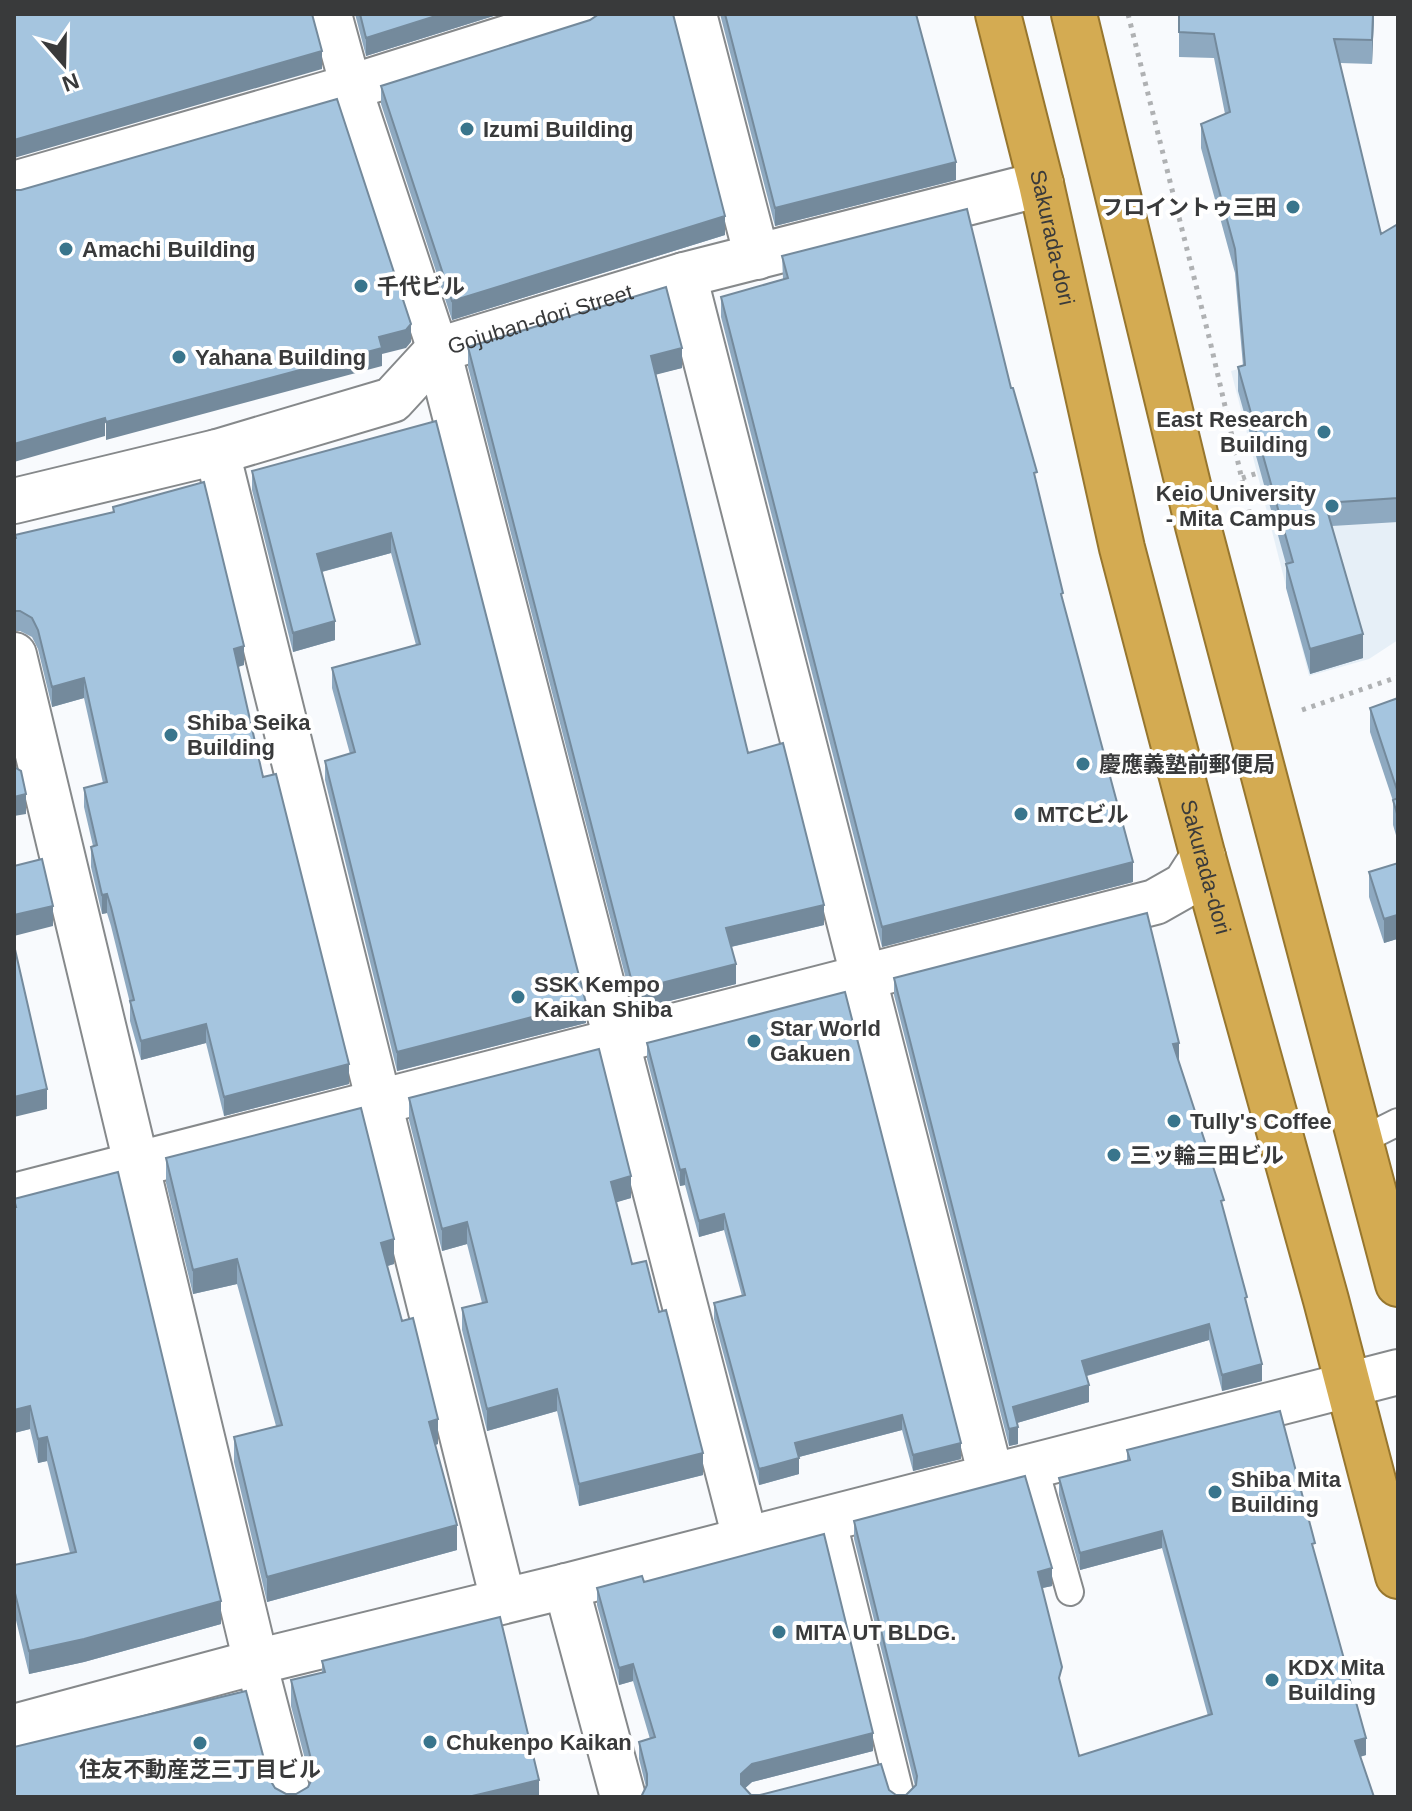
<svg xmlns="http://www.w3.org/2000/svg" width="1412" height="1811" viewBox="0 0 1412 1811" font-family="Arial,'Noto Sans JP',sans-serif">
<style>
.built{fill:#e6eff7}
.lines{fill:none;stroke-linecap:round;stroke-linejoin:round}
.service-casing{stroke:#86898b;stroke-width:30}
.pedestrian-casing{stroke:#86898b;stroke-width:44}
.minor-casing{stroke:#86898b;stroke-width:48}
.tertiary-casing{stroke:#86898b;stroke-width:48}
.trunk-casing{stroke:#97762e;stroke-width:48}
.path{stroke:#afb1b3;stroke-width:5;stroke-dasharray:4 6;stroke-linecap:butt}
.service{stroke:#fff;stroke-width:26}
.pedestrian{stroke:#fff;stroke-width:40}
.minor{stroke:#fff;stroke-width:44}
.tertiary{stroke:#fff;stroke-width:44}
.trunk{stroke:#d4ab52;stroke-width:44}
.wall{fill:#8ea9c0}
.shaded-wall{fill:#748a9c}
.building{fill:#a5c5df;stroke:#748a9c;stroke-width:2}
.poi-dot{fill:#39758c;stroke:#fff;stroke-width:3}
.labels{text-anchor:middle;stroke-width:8;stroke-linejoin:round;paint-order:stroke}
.poi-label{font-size:22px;font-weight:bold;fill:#393a3b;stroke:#fff;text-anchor:start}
.street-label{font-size:22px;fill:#393a3b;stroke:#fff}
</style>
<rect width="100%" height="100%" fill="#f8fafd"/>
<path class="built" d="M1398,324v316l-29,19 -60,17 -78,-305z"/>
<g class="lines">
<defs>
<path id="service" d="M1360,1141l38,-19
M1034,1465l36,127
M832,1517l69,280"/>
<path id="pedestrian" d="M331,14l20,73 87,263
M256,1662l35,135"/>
<g id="minor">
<path d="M694,14l63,243"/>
<path d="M14,184l337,-97 232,-73"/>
<path d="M684,275l307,1201"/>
<path d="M438,350l307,1188"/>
<path d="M217,452l286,1148"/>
<path id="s1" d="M14,501l203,-49 175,-52 46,-50 246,-75 357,-91"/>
<path d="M14,655l242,1007"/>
<path d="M14,1196l1141,-294 30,-17 18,-28"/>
<path d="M566,1586l57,211"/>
</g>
<path id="tertiary" d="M14,1727l242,-65 310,-76 832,-214"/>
<g id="trunk">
<path id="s2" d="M998,14l43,170 81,364 81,309 123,443 72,276"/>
<path d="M1074,14l124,512 200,758"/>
</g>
</defs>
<use href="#service" class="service-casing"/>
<use href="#pedestrian" class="pedestrian-casing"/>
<use href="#minor" class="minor-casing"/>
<use href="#tertiary" class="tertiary-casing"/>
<use href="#trunk" class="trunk-casing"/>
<path class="path" d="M1128,14l82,327 39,169
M1242,478l19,-6
M1302,710l96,-33"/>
<use href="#service" class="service"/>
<use href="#pedestrian" class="pedestrian"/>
<use href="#minor" class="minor"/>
<use href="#tertiary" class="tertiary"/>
<use href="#trunk" class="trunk"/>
</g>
<path class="wall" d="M355,14h145l-134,42z
M720,14h196l40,166 -181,46z
M1179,14h195l-2,50 -32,-1 41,171 17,-10v298l-66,4 31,132 -53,16 -24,-86v-24l-48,-173v-24l5,-1 -8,-93 -34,-125v-24l24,-10 -11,-56 -35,-1z
M590,20l135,215 -273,85 -71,-216v-18z
M782,256l229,132 26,98 26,116 70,280 -251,65 -161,-630v-20l62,-18z
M468,347l214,21 -26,6 92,379 76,172 -93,22 5,37 -102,26 -166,-643z
M436,421l150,602 -189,48 -72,-291v-19l25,-7 -18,-66v-20l84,-23 -25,-92 -69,19 13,68 -42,12 -41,-162v-19z
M113,507l131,158 -6,2 25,110 86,307 -125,32 -18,-73 -65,17 -11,-39v-18l-19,-77 -4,-13 -5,1 -11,-47v-20l2,-1 -9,-39v-19l19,-5 -19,-85 -32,9 -14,-58 -6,-12 -12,-6h-6v-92l1,-1v-3l98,-23z
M1398,698v144l-5,-17v-24l-23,-69v-24z
M1398,863v80l-1,-4 -13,4 -15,-46v-25z
M894,978l285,81 -1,1 46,152 23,97 15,72 -40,10 -13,-51 -122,36 2,26 -72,21 1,21 -9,2 -115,-451z
M647,1043l314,416 -48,12 -11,-41 -103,27v17l-40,11 -45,-166v-16l28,-7 -18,-66 -25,7 -14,-52 -5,1 -33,-127z
M409,1098l222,100 -15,4 16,62 27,48 44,163 -124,31 -22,-95 -70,20 -25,-101v-22l20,-5 -15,-59 -25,7 -33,-131z
M166,1158l228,106 -7,2 15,55 36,123 -3,1 22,105 -190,52 -33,-140v-25l42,-11 -39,-142 -44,10 -27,-111z
M14,1199l207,425 -137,38 -55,12 -15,-62v-47l56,-12 -23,-92 -9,2 -8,-34 -16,4z
M1127,1450l188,106 51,199 -6,2 14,40h-732l4,-10 -7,-28v-17l11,-3 -17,-58 -14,4 -22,-80v-17l47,-6 229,169 -121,31 -7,6 6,7 138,-5 7,5h10l9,-9 -61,-247v-18l198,65 -10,2 19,98 18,70 129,-40 -46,-168 -82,22 -21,-75v-17l68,-18z
M322,1661l217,136h-525l255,-19 6,10 11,6h10l12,-7 3,-5 -20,-76v-26l31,-7z"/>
<path class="shaded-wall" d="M442,14h58l-134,42v-18z
M1373,14h1l-2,50v-24z
M322,51v18l-308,89v-18z
M956,162v18l-181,46v-18z
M725,216v19l-273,85v-19z
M411,324v18l-5,6 -24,6v12l-276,74v-18l273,-85z
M682,348v20l-31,8v-20z
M105,418v18l-91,26v-18z
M391,533v20l-74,20v-19z
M335,621v19l-42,12v-19z
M1363,634v24l-53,16v-25z
M244,646v19l-10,3v-19z
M84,678v20l-32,9v-20z
M26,794v20l-12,2v-19z
M1133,862v20l-251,65v-20z
M107,894v19l-5,1v-19z
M824,905v20l-98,23v-20z
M53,906v20l-39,10v-21z
M1397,915v24l-13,4v-24z
M736,964v20l-102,26v-20z
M586,1003v20l-189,48v-19z
M206,1024v19l-65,17v-19z
M1179,1043v16l-6,2v-17z
M349,1064v20l-125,32v-19z
M47,1089v20l-33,8v-20z
M685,1169v16l-5,1v-16z
M631,1176v22l-20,6v-22z
M724,1214v16l-25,7v-16z
M467,1222v22l-25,7v-22z
M394,1239v25l-13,4v-25z
M237,1259v25l-44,10v-24z
M1209,1324v16l-127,37v-16z
M1262,1364v17l-40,10v-16z
M1089,1385v17l-76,22v-17z
M557,1389v22l-70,20v-22z
M30,1406v23l-16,4v-23z
M902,1415v15l-107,28v-15z
M438,1419v25l-9,3v-25z
M1018,1427v17l-9,2v-17z
M47,1437v24l-9,2v-24z
M961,1443v16l-48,12v-16z
M703,1453v22l-124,31v-22z
M799,1458v16l-40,11v-16z
M457,1525v25l-190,52v-25z
M1162,1531v17l-82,22v-17z
M1052,1568v18l-14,3v-17z
M221,1601v23l-137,38 -55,12v-23z
M633,1664v17l-14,4v-17z
M873,1733v18l-121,31 -11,10v-18l11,-10z
M1366,1738v17l-11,3v-17z
M539,1780v17h-71z"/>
<path class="building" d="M14,14h298l10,37 -308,89z
M360,14h82l-76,24z
M599,14h74l52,202 -273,85 -71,-215 209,-66z
M725,14h191l40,148 -181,46z
M1179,14h194l-1,26 -38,-1 47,195 17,-10v274l-73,5 38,131 -53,15 -24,-85 7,-2 -55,-195 7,-2 -10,-116 -34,-125 29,-12 -16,-78 -35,-2z
M337,99l74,225 -5,6 -27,7 3,11 -276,74 -1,-4 -91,26v-254h7z
M967,209l44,179h2l24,84 -3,1 29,120 -2,1 72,268 -251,65 -161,-630 67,-19 -6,-22z
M666,287l16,61 -31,8 97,397 35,-10 41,162 -98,23 10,36 -102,26 -166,-643z
M436,421l150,582 -189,49 -72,-291 30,-9 -23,-84 88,-24 -29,-111 -74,21 18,67 -42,12 -41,-162z
M204,482l40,164 -10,3 29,128 13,-3 73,290 -125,33 -18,-73 -65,17 -11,-40 4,-1 -23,-93 -4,-13 -5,1 -11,-48 6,-2 -13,-57 23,-6 -23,-104 -32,9 -14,-57 -6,-12 -12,-7h-6v-72l2,-1 -1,-3 99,-23 -1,-5z
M1398,698v95l-28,-85z
M14,767l7,4 5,23 -12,3z
M1398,798v19l-5,-17z
M42,859l11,47 -39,9v-49z
M1398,863v56l-1,-4 -13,4 -15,-47z
M1147,913l32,130 -6,1 51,156 -3,1 26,96 -2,1 17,66 -40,11 -13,-51 -127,37 7,24 -76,22 5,20 -9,2 -115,-451z
M14,945l33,144 -33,8z
M845,992l116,451 -48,12 -11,-40 -107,28 4,15 -40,11 -45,-166 31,-8 -21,-81 -25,7 -14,-52 -5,1 -33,-127z
M599,1049l32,127 -20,6 21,82 14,-3 13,51 7,-2 37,143 -124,31 -22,-95 -70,20 -25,-101 25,-6 -20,-80 -25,7 -33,-131z
M361,1108l33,131 -13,4 21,78 11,-3 25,101 -9,3 28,103 -190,52 -33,-140 48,-12 -45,-166 -44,11 -27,-112z
M118,1172l103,429 -137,38 -55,12 -15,-62v-24l62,-13 -29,-115 -9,2 -8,-33 -16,4v-203h2l-2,-8z
M1280,1411l35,132 -3,1 54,194 -11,3 19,56h-731l-1,-2 5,-10v-11l-8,-32 16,-5 -22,-73 -14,4 -22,-80 45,-12 2,6 180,-48 49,199 -121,31 -11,10v10l10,11h9l121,-31 8,26 7,5h10l10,-10 1,-9 -63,-255 171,-45 27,92 -14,4 24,95 -3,11 20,78 133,-42 -50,-183 -82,22 -21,-75 71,-18 -3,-10z
M500,1617l39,163 -71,17h-454v-50l232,-56 23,87 6,10 11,6h10l12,-7 5,-10v-10l-22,-87 34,-8 -3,-11z"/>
<g class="poi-dot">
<circle cx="467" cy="129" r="8"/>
<circle cx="1293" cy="207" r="8"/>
<circle cx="66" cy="249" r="8"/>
<circle cx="361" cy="286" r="8"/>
<circle cx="179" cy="357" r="8"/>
<circle cx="1324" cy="432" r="8"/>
<circle cx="1332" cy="506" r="8"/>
<circle cx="171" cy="735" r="8"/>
<circle cx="1083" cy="764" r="8"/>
<circle cx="1021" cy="814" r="8"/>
<circle cx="518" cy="997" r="8"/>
<circle cx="754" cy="1041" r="8"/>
<circle cx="1174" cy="1121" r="8"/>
<circle cx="1114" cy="1155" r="8"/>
<circle cx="1215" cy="1492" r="8"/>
<circle cx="779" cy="1632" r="8"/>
<circle cx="1272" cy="1680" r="8"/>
<circle cx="430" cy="1742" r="8"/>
<circle cx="200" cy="1743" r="8"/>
</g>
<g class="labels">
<g class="poi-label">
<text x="483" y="137">Izumi Building</text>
<text x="1277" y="215" text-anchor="end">フロイントゥ三田</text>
<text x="82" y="257">Amachi Building</text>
<text x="377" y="294">千代ビル</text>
<text x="195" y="365">Yahana Building</text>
<text x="1308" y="427" text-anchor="end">East Research<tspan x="1308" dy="25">Building</tspan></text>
<text x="1316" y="501" text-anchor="end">Keio University<tspan x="1316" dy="25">- Mita Campus</tspan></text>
<text x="187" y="730">Shiba Seika<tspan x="187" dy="25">Building</tspan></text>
<text x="1099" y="772">慶應義塾前郵便局</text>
<text x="1037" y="822">MTCビル</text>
<text x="534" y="992">SSK Kempo<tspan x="534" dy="25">Kaikan Shiba</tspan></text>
<text x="770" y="1036">Star World<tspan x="770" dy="25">Gakuen</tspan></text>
<text x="1190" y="1129">Tully's Coffee</text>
<text x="1130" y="1163">三ッ輪三田ビル</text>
<text x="1231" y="1487">Shiba Mita<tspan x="1231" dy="25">Building</tspan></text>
<text x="795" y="1640">MITA UT BLDG.</text>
<text x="1288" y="1675">KDX Mita<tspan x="1288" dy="25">Building</tspan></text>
<text x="446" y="1750">Chukenpo Kaikan</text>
<text x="200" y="1777" text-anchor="middle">住友不動産芝三丁目ビル</text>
</g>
<g class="street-label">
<text dy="8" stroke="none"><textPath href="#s2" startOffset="230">Sakurada-dori</textPath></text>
<text dy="8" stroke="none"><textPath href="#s1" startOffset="566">Gojuban-dori Street</textPath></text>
<text dy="8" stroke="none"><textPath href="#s2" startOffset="878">Sakurada-dori</textPath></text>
</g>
</g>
<rect width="1412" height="1811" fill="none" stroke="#393a3b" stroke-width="32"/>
<g transform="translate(64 64) rotate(160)" stroke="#ffffff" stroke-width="6" paint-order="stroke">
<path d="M0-6L14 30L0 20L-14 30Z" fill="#393a3b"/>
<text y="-12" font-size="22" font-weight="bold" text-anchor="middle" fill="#393a3b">N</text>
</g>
</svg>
